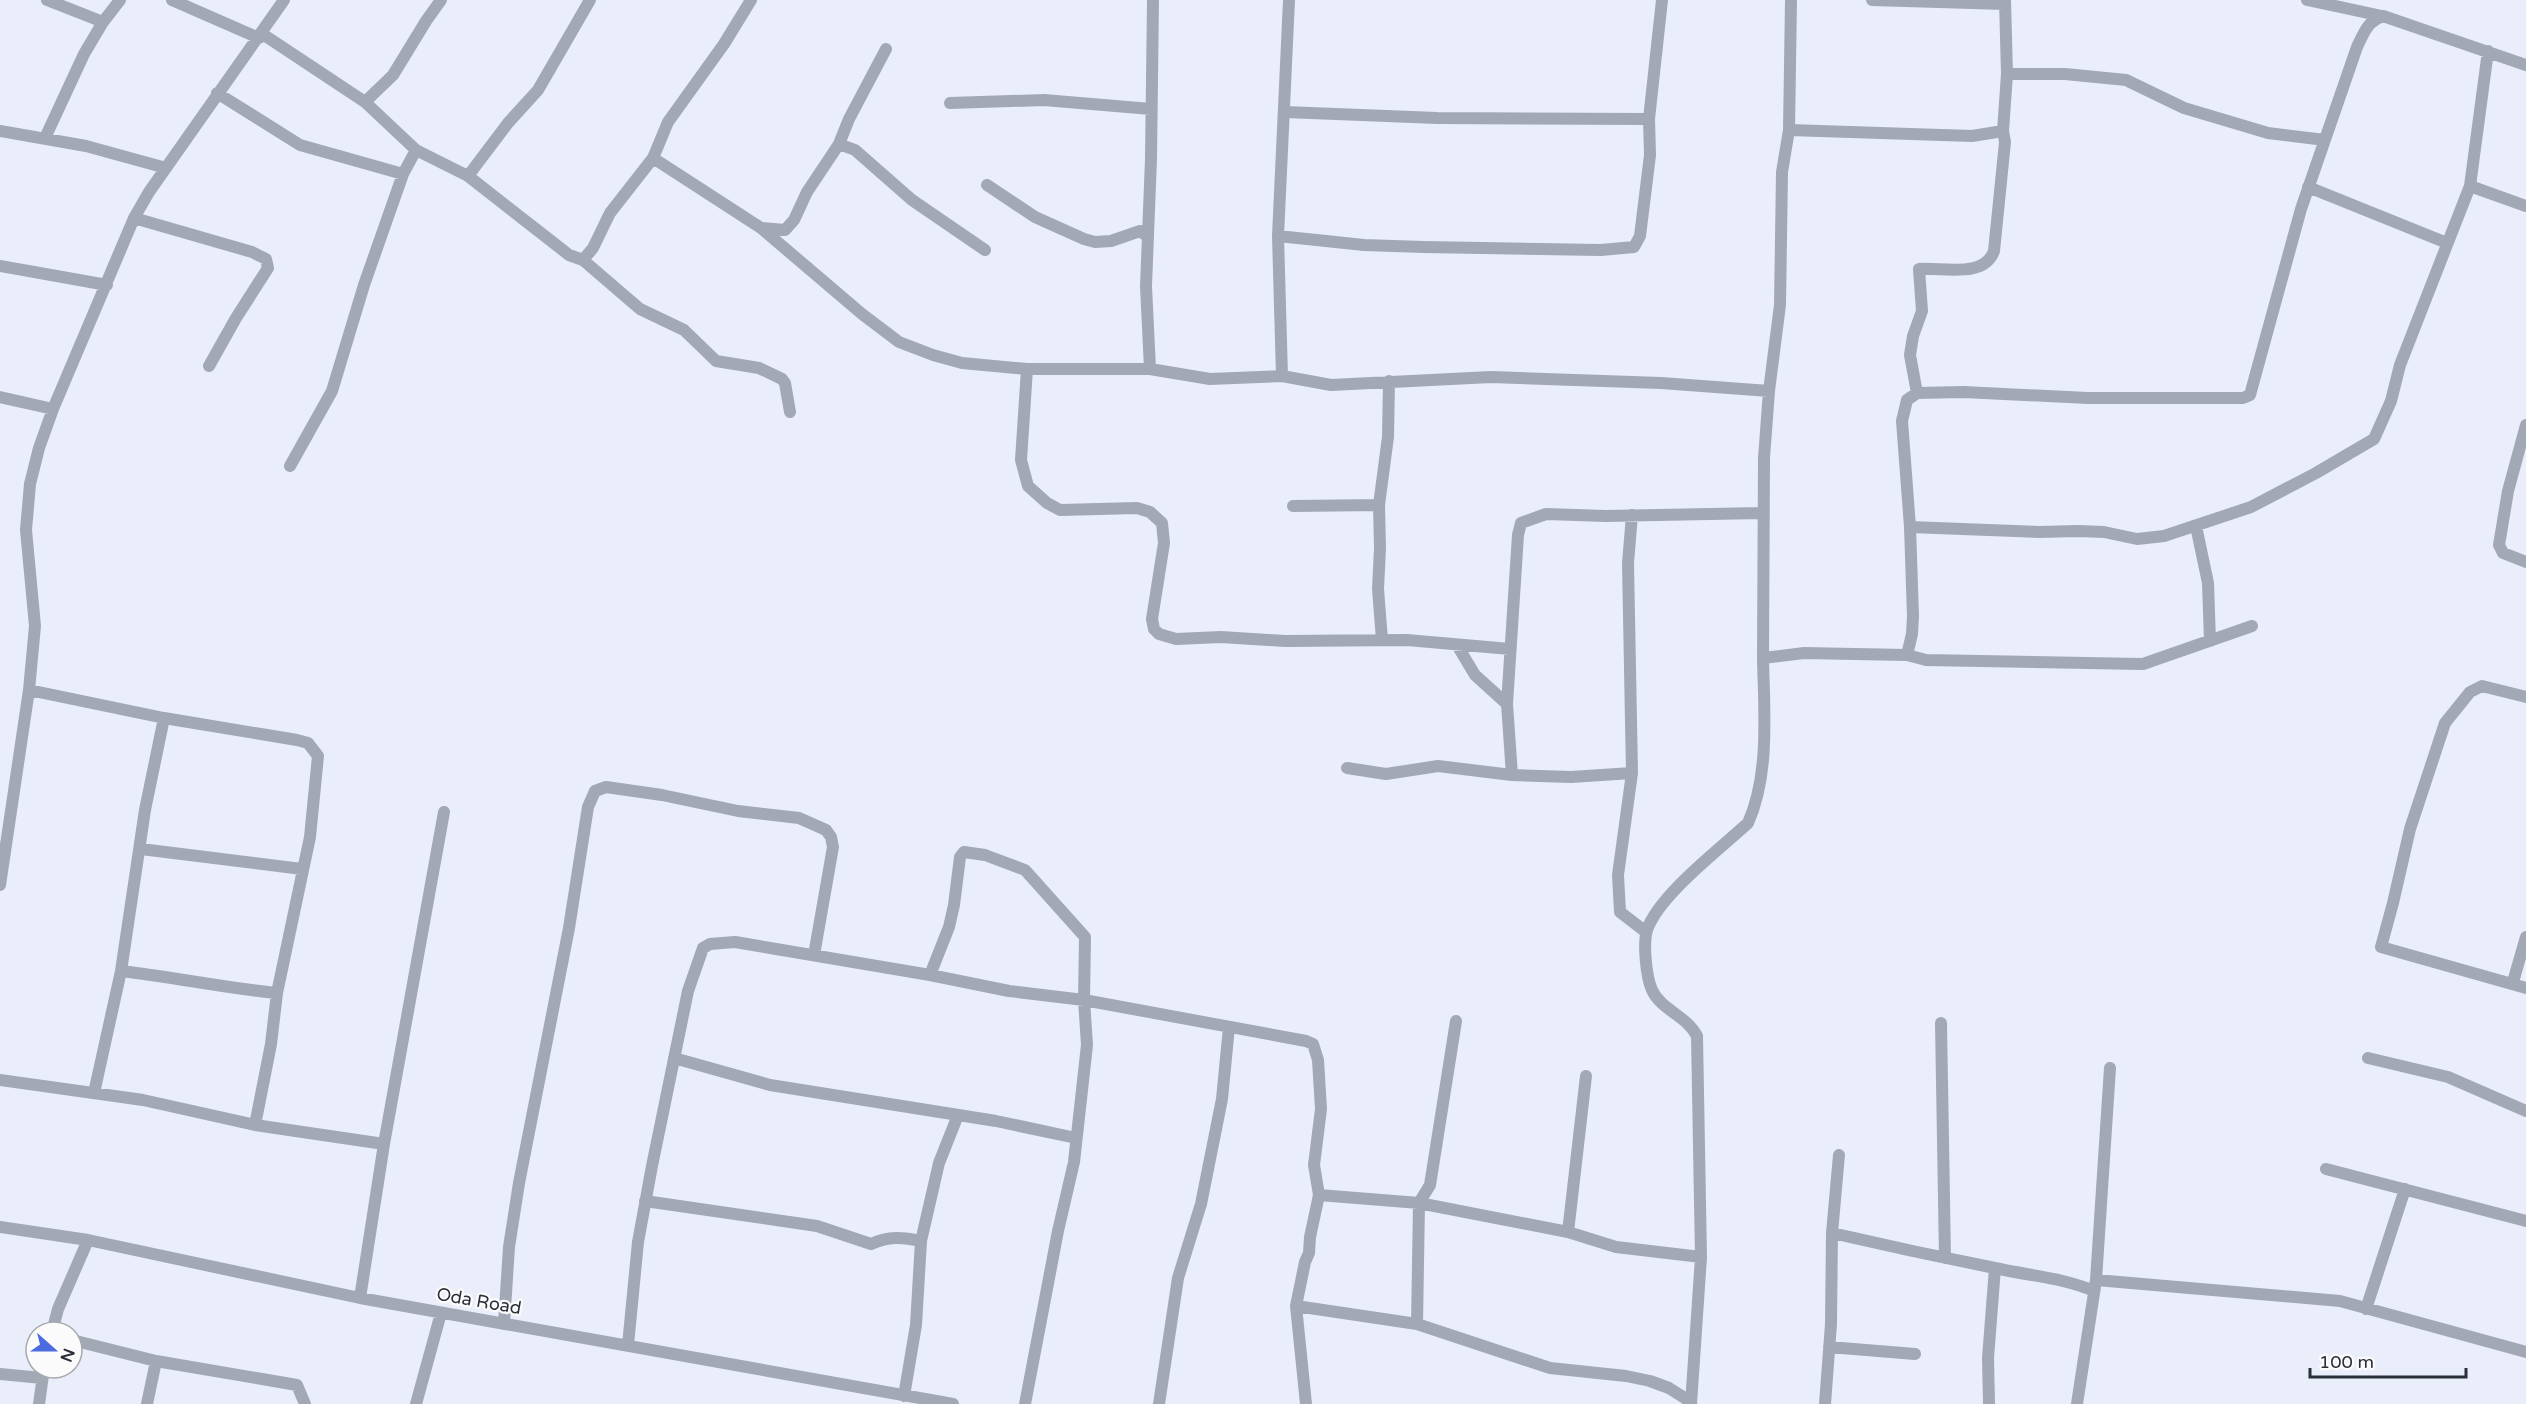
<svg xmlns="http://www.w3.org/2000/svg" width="2526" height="1404" viewBox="0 0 2526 1404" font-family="'Varela Round',sans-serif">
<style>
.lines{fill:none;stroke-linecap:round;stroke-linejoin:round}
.minor{stroke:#a3a8b5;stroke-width:12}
.labels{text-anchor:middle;stroke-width:4.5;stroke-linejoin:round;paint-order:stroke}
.street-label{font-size:18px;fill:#292e39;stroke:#fbfbfb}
</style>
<rect width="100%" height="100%" fill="#e9eefa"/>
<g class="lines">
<path class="minor" d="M47,0l56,22
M172,0l87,38
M1872,0l133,4
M2307,0l75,16
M261,33l104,69 51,48 52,26 87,68 14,11 14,5 10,-12 17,-35 43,-55 15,-36 56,-78 27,-44
M2007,74h58l61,6 58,28 84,25 57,7
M217,93l83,52 103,29
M365,102l28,-27 33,-54 15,-21
M950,103l94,-3 107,9
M1285,112l152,6 212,1
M1789,130l183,6 31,-5
M0,131l86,15 80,22
M45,138l39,-84 19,-32 17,-22
M839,144l16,6 57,50 73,50
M653,158l108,70 101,86 37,28 34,13 29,8 65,6h123l60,10 72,-3 49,9 160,-8 170,6 108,8
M468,176l40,-53 30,-33 52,-90
M987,185l48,32 49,22 11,3 16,-1 29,-10 8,6
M2470,186l56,20
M2308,187l139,56
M134,218l118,34 14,7 2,9 -32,50 -27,48
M762,228l23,2 9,-10 13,-28 32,-48 10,-25 37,-70
M1278,236l86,9 59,2 178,3 33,-3 6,-11 10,-81 -1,-36 13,-119
M583,260l57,49 44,21 32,31 43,7 23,11 3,4 5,29
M0,266l107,19
M1027,369l-6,91 7,26 19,17 13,7 77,-2 13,4 12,11 2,20 -12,76 2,10 5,5 17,5 45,-2 64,4 122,-1 103,9
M1150,369l-4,-83 5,-127 2,-159
M1282,376l-4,-140 11,-236
M1917,393l-7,-38 3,-19 9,-25 -3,-42c23,-2 65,10 75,-18l11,-109 -2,-11 4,-57 -2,-74
M0,397l53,12
M2526,425l-18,66 -9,54 4,8 23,9
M290,466l42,-75 32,-106 39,-111 13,-24
M1293,506l86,-1
M1632,515l-4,48 4,210 -14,102 2,37 26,20
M2196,526l12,57 2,58
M1910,527l129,5 39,-1 26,1 33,7 27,-3 87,-29 65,-34 58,-34 17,-38 9,-36 70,-179 18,-135
M1382,640l-4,-51 2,-41 -1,-43 9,-68 1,-56
M1457,645l18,30 32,29
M1907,655l19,5 217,4 109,-38
M1763,658l1,-200 5,-67 11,-86 2,-133 7,-42 2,-130
M29,690l135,28 133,22 11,3 10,13 -8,81 -33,156 -6,51 -16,81
M2526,697l-44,-11 -12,6 -25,31 -35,106 -17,74 -12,44 145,41
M1347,768l39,6 52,-8 74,9 59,2 61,-4
M1512,775l-5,-71 11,-169 3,-12 25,-9 60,2 157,-3
M141,849l161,20
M0,885l29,-195 6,-64 -9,-96 4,-46 9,-36 14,-39 81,-191 15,-26 135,-192
M121,971c52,6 104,17 156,22
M930,975l19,-48 5,-22 6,-48 4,-5 21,3 40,15 60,67 -1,63 3,45 -13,117 -16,69 -33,173
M2513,982l13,-45
M1941,1023l4,235
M674,1058l96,27 226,36 80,17
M2368,1058l80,19 78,34
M0,1080l143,20 112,25 129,19
M94,1093l27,-122 24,-161 19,-92
M2326,1169l200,52
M1319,1195l100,8 149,29 48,15 85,10
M645,1201l172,25 54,18c18,-8 31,-7 50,-3
M0,1227l88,13 272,58 593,106
M1568,1232l18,-156
M1832,1233c56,13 112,25 168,36 32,7 63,9 94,22
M2096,1280l244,21 186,51
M360,1298l24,-154 60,-332
M1296,1306l121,18 133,44 76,8 24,5 19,7 22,14
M2366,1309l39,-120
M504,1324l5,-77 10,-64 50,-255 19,-121 7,-16 11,-4 56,8 76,16 61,7 27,12 5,7 2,10 -19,108
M1417,1324l2,-121 11,-18 26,-164
M52,1332l6,-23 30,-69
M72,1340l84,21 141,24 8,19
M628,1345l10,-103 14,-76 36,-175 15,-43 7,-4 25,-2 195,33 79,16 75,9 222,41 7,3 5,16 3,49 -7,56 5,30 -9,42 -1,16 -4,9 -9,44 10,98
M1829,1347l86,7
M0,1374l42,4
M904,1396l12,-71 5,-84 18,-78 19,-48
M39,1404l5,-36
M147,1404l9,-43
M416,1404l25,-91
M1159,1404l19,-126 23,-74 21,-105 7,-72
M1691,1404l10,-147 -4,-221c-10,-20 -36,-26 -45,-46 -6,-13 -9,-47 -5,-60 12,-35 73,-81 101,-107 22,-49 16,-112 15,-165l41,-5 103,2 5,-21 1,-18 -3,-89 -8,-106 5,-21 10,-7 47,-1 124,6h155l7,-3 51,-186 56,-162c7,-15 11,-26 26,-31l143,49
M1825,1404l6,-80 1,-91 7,-78
M1989,1404l-1,-46 7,-90
M2077,1404l19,-124 14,-212"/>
</g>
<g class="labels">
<g class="street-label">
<text transform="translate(479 1301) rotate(10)" y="6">Oda Road</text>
</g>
</g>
<g transform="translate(54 1350) rotate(111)"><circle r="28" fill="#fbfbfb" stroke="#a7a9ad" stroke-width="1.5"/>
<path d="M0-4.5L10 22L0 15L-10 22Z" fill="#4a6cdf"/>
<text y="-9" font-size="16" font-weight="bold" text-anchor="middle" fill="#292e39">N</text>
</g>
<path d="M2310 1368v9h156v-9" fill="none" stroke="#292e39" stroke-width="3"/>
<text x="2319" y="1368" font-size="18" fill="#292e39" stroke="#fbfbfb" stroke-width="4.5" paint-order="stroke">100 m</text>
</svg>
